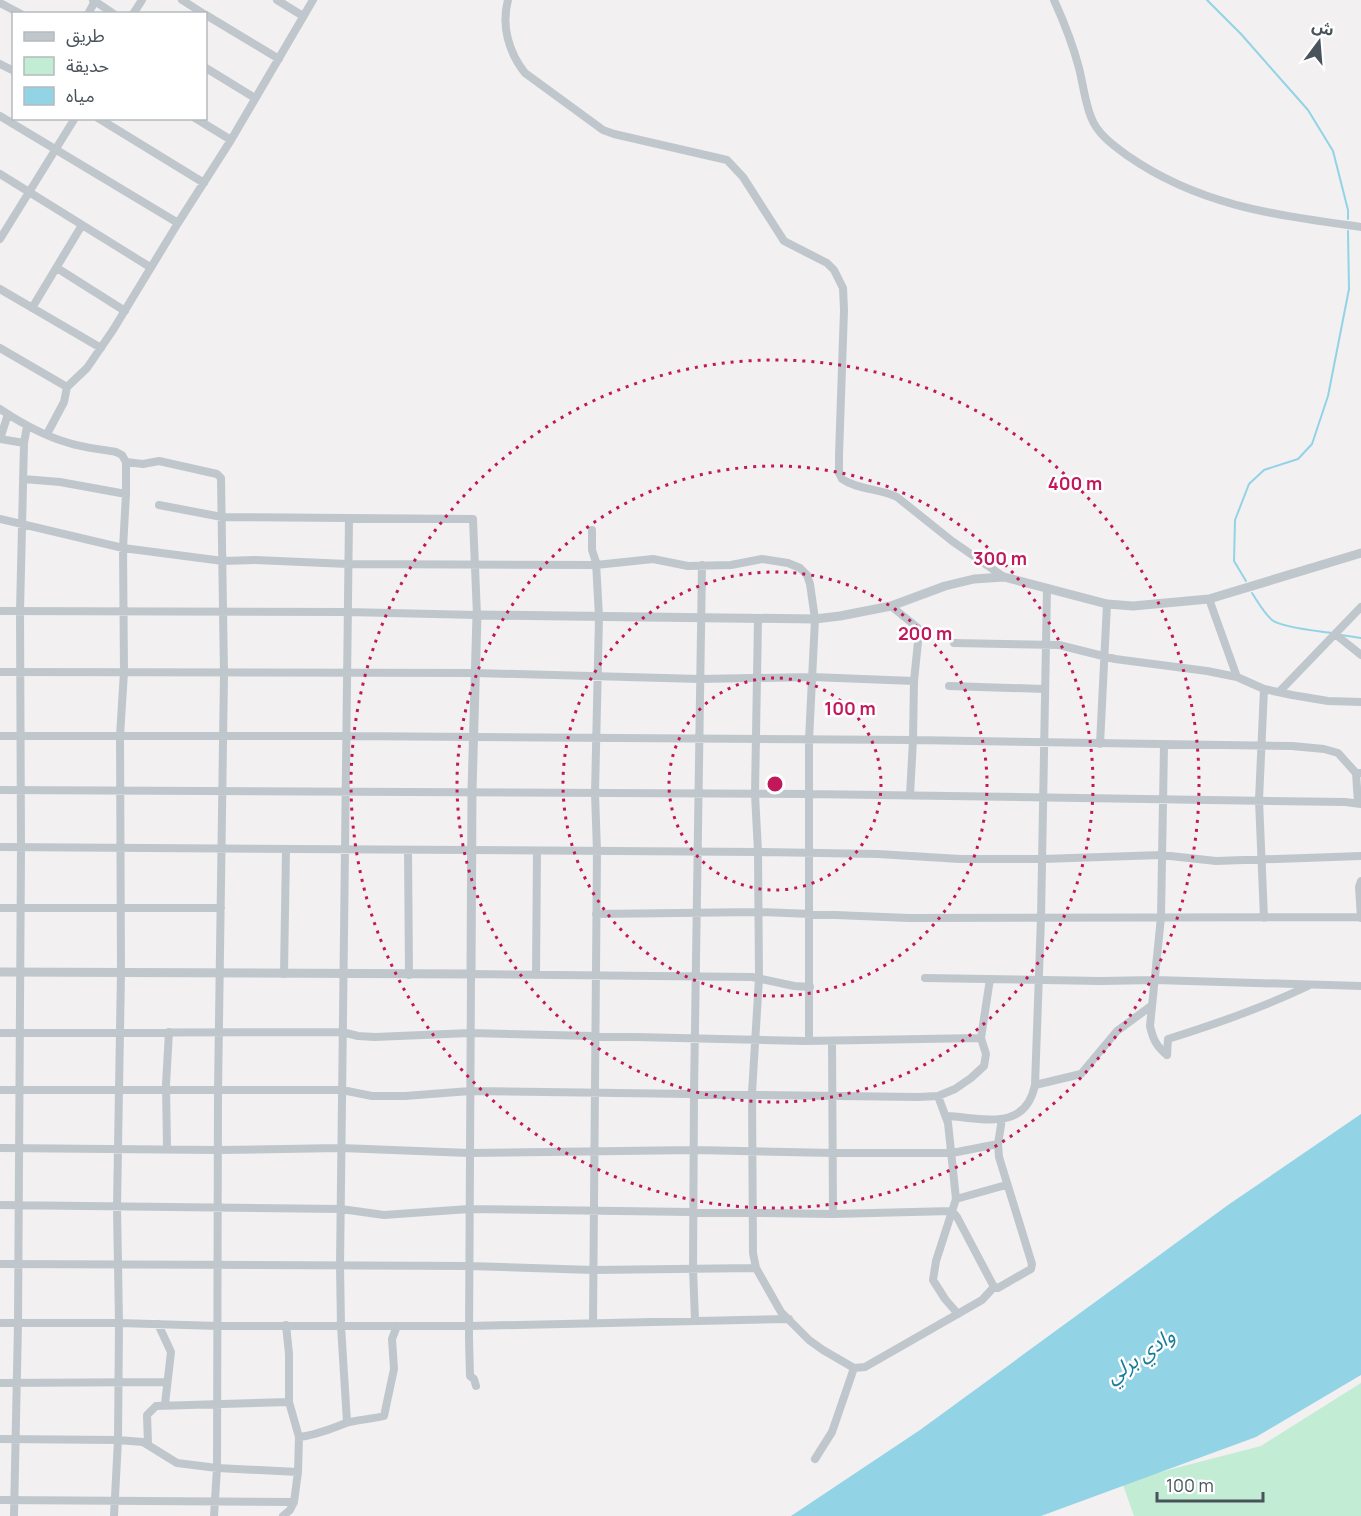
<svg xmlns="http://www.w3.org/2000/svg" width="1361" height="1516" viewBox="0 0 1361 1516" font-family="Manrope,'Noto Sans Arabic',sans-serif">
<style>
.green{fill:#c2ecd3}
.water{fill:#92d3e6}
.lines{fill:none;stroke-linecap:round;stroke-linejoin:round}
.stream{stroke:#92d3e6;stroke-width:2}
.minor{stroke:#bfc7cd;stroke-width:8}
.tertiary{stroke:#bfc7cd;stroke-width:9}
.ring{fill:none;stroke:#c2185b;stroke-width:3;stroke-dasharray:3 6}
.labels{text-anchor:middle;stroke-width:5;stroke-linejoin:round;paint-order:stroke}
.water-label{font-size:21px;font-style:italic;fill:#177c9a;stroke:#fff}
.centre{fill:#c2185b;stroke:#fff;stroke-width:3}
.ring-label{font-size:18px;text-anchor:middle;font-weight:bold;fill:#c2185b;stroke:#fff;stroke-width:5;stroke-linejoin:round;paint-order:stroke}
</style>
<rect width="100%" height="100%" fill="#f2f0f0"/>
<path class="green" d="M1361,1383v133h-227l-12,-34 139,-36z"/>
<path class="water" d="M1361,1114v261l-105,62 -215,79h-250l129,-86 308,-225z"/>
<g class="lines">
<path class="stream" d="M1207,0l34,34 67,76 25,41 15,59v9
M1246,581l-12,-20 1,-41 14,-36 15,-14 34,-11 14,-15 16,-48 21,-107 -1,-58
M1252,593c6,9 11,19 20,27 10,8 47,11 60,13
M1341,635l20,3"/>
<path class="minor" d="M93,0l21,14
M182,0l22,14
M277,0l26,16
M508,0c-7,26 1,53 17,73l78,57 11,4 113,26 16,17 41,64 43,22 7,7 9,18 1,22 -5,145v18l3,6c16,11 37,9 55,18l55,44 52,36
M1054,0c10,22 19,45 25,68 4,16 6,34 12,49 6,17 23,29 37,39 72,50 148,59 233,71
M0,3l21,11
M88,14l7,-13
M133,14l9,-14
M206,15l73,44
M0,64l14,7
M206,68l49,30
M0,116l178,107
M98,118l106,65
M195,118l36,22
M0,174l150,93
M0,239l75,-121
M57,268l68,43
M0,289l101,59
M32,308l50,-83
M0,348l67,39
M0,409c21,14 44,27 69,34 15,5 32,6 47,9l6,3 4,7v32l-3,54 1,124 -4,64 1,236 -4,235 2,116 -1,117 -4,76
M47,434l17,-32 3,-15 20,-19 26,-38 65,-107 53,-83 82,-140
M0,439l8,-25
M0,439l24,4
M126,462l17,2 16,-3 58,13 4,4 3,196 -6,417 -1,377 -3,48
M23,479l37,3 66,12
M0,519l123,29 100,13 32,-1 93,4 248,1 57,-6 35,7 43,-1 31,-6 26,4 12,5 7,7 3,9 5,35 -6,121v301
M592,530v20l4,12 3,55 -4,176 2,58 -4,471
M1209,599l28,78
M891,606l27,22 1,4 -5,49 -1,59 -3,55
M0,611l347,1 130,3 -4,-96 -251,-2 -63,-12
M758,619l-3,175 3,58 1,126 -7,115 1,160 3,15 25,44 28,28 14,10 31,18 11,-1 117,-67 12,-13 4,1 33,-19 1,-5 -33,-107 -1,-13 4,-25
M1335,634l26,21
M954,643l105,2 56,14 92,12 30,6 27,12 28,6 36,6 33,1
M0,672l476,1 224,6 112,-2 102,4
M949,686l95,3
M1264,689l-5,111 5,118
M1279,692l82,-85
M0,736h345l568,4 379,6 32,3 14,4 18,20h5
M1100,744l7,-140
M1164,745l-3,172 -11,109c3,13 6,20 17,29
M1356,773l2,30
M0,790l809,4 536,8 16,2
M0,847l758,5 120,2 82,5h82l119,-4 55,6 145,-5
M408,850l1,125
M1361,881l-2,6 2,31
M0,908h221
M596,914l163,-2 150,6 452,-1
M284,974l2,-125
M536,975l1,-124
M925,978l176,3 54,-1 206,6
M0,1033l342,-1 16,4 17,1 95,-4 335,8 176,-3
M832,1041l1,173
M1167,1055l1,-16c48,-15 94,-31 140,-53
M1035,1085l46,-11 36,-43 34,-25
M0,1090h342l30,6h33l65,-5 448,6 20,-1 17,-7 16,-11 13,-12 2,-12 -5,-16 9,-59
M938,1096l10,27 8,76 -20,62 -3,19 12,19 13,15
M947,1116c37,2 78,16 88,-31l6,-167 6,-330
M0,1148l218,2 123,-2 128,5 226,-3 138,3h119l46,-9
M167,1149l-1,-65 3,-52
M956,1199l50,-14
M0,1205l341,4 43,6 85,-6 364,5 119,-3 5,6 37,70
M0,1264l469,2 124,4 163,-2
M695,1320l-2,-51 1,-176 8,-528
M0,1323h119l99,3h251l320,-7
M158,1324l13,28 -6,52
M0,1383l166,-1
M476,1386l-2,-7 -4,-3 -1,-37 2,-365 281,3 42,9 16,1
M347,1422l-6,-96 -1,-60 9,-748
M299,1437c18,-2 31,-8 47,-14 9,-3 27,-4 38,-7l10,-47 -2,-30 5,-13
M0,1439l118,1 25,2 34,21 40,5 81,4
M148,1444l-1,-29 9,-9 133,-4
M815,1459l17,-27 22,-64
M0,1500l294,2
M14,1516l4,-193 3,-475 -1,-237 4,-168 3,-17
M283,1516l7,-6 4,-8 4,-30 1,-35 -10,-35v-48l-3,-29"/>
<path class="tertiary" d="M0,972l471,2 1,-183 5,-176 338,4 25,-3 51,-10 54,-20 29,-7 30,-2 103,27 26,2 76,-7 152,-46"/>
</g>
<g class="ring">
<circle cx="775" cy="784" r="106"/>
<circle cx="775" cy="784" r="212"/>
<circle cx="775" cy="784" r="318"/>
<circle cx="775" cy="784" r="424"/>
</g>
<g class="labels">
<g class="water-label">
<text transform="translate(1140 1356) rotate(-35)" y="7">وادي برلي</text>
</g>
</g>
<circle cx="775" cy="784" r="9" class="centre"/>
<g class="ring-label">
<text x="1075" y="490">400 m</text>
<text x="1000" y="565">300 m</text>
<text x="925" y="640">200 m</text>
<text x="850" y="715">100 m</text>
</g>
<rect x="12" y="12" width="195" height="108" fill="#ffffff" stroke="#b6babe" stroke-width="1.5"/>
<rect x="24" y="32" width="30" height="9" fill="#bfc7cd" stroke="#b6babe" stroke-width="1.5"/>
<text x="66" y="42" font-size="18" fill="#49535c">طريق</text>
<rect x="24" y="57" width="30" height="18" fill="#c2ecd3" stroke="#b6babe" stroke-width="1.5"/>
<text x="66" y="72" font-size="18" fill="#49535c">حديقة</text>
<rect x="24" y="87" width="30" height="18" fill="#92d3e6" stroke="#b6babe" stroke-width="1.5"/>
<text x="66" y="102" font-size="18" fill="#49535c">مياه</text>
<g transform="translate(1319 42) rotate(16)" stroke="#ffffff" stroke-width="4.5" paint-order="stroke">
<path d="M0-4.5L10 22L0 15L-10 22Z" fill="#49535c"/>
<text y="-9" font-size="16" font-weight="bold" text-anchor="middle" fill="#49535c">ش</text>
</g>
<path d="M1157 1492v9h106v-9" fill="none" stroke="#49535c" stroke-width="3"/>
<text x="1166" y="1492" font-size="18" fill="#49535c" stroke="#ffffff" stroke-width="4.5" paint-order="stroke">100 m</text>
</svg>
